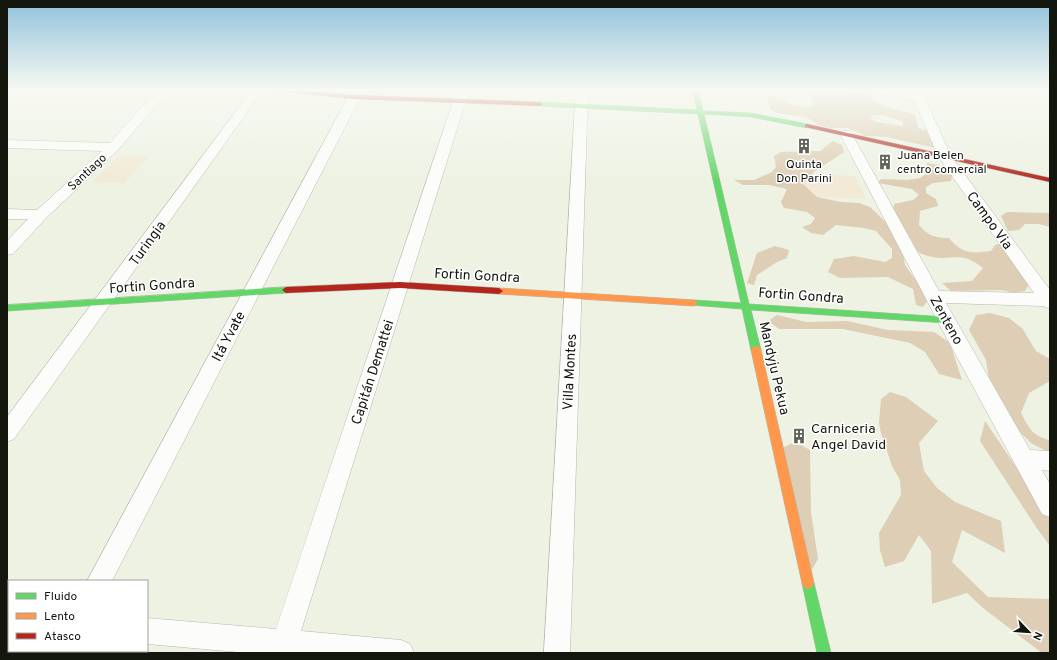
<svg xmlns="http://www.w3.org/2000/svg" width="1057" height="660" viewBox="0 0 1057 660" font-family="Overpass,sans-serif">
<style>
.green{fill:#f2e9d6}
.forest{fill:#deceb5;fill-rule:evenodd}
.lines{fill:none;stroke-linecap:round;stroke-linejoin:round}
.street-casing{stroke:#b4b8ad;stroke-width:1}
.fast-casing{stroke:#b4b8ad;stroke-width:1}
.slow-casing{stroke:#b4b8ad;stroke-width:1}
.jam-casing{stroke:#b4b8ad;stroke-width:1}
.street{fill:#fcfdfb;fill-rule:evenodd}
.fast{fill:#63d668;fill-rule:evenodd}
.slow{fill:#ff974d;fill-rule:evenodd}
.jam{fill:#b3261e;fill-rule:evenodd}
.labels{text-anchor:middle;stroke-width:3;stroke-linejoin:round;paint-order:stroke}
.far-poi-label{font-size:12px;fill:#13160d;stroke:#fff;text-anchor:start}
.far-street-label{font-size:12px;fill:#13160d;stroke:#fff}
.street-label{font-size:14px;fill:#13160d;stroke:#fff}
.poi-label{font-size:14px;fill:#13160d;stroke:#fff;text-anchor:start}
</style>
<rect width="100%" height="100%" fill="#edf2e3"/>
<path class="green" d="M118,156l30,1 -24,26 -31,-1z
M789,173l66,3 11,23 -68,-3z"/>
<path class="forest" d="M804,90h40l5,3 18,1c12,14 31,16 48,20l3,14 19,5 6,5 -1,6 -6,4 -50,-11 -20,-1 -18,-8h-18l-11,-3 -13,-8 -29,-4 -7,-4 -4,-13 9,-1c11,8 24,14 38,11 0,-8 -2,-12 -9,-16zM874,115h10l19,7v4l-27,-4 -6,-4z
M833,141l9,4 2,7 -30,20 -11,12 14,13 24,5 18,1 11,4 23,22 -1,-5 2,-20 19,-4 6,-5 -7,-6 -34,-6 3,-4 27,1 12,-2 6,-4 1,-11 12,2 13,11 -1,5 -18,2 -7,4v6l10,6 2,7 -18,5 -1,14c9,11 17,13 30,13 14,17 23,15 42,13l4,-6 10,-3 26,39 -6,10 -10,2 -14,-3 -50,1 -9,-8 30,-2 11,-13c-23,-18 -27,-7 -51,-11 -11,-2 -21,-9 -31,-15l4,23 24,34 -6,8 -7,-2 -3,-16 -25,-12 -48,1 -12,-6 6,-13 20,-3 31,6 7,-4v-9l-16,-18 -12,-3 -28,-3 -13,10 -12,-2 -9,-6 9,-3 4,-6 -8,-6 -23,-4 -3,-6 6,-13 -18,-4h-26l-9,-5h20l18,-8 4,-5 -2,-11 7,-4 39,-1z
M1007,212l43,1v14l-11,-3h-14l-6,6 -11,1 -7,-15z
M775,246l14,4 -2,8 -10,4 -20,13 -3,10 -7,-2 10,-30z
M990,313l19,5 13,10 14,23 14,8v22l-21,12 -8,20c8,15 11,23 29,27v13l-19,-10 -26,-26 -14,-25 -5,-32 -17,-30 7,-15z
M777,315l29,7 41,-1 41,9 46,2 16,11 12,37 -23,-6 -14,-22 -15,-9 -67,-14h-64l-11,-8z
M890,392l16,5 32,24 -19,22 5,28 13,17 18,14 46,19 4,32 -43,-23 -10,32 36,35 62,2v54h-8l-59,-45 -16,-15 -35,11 -1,-53 -12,-16 -15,26 -19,6 -5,-17 -1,-17 22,-38 -1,-15 -8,-14 -11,-33 -2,-10 2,-24z
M985,421l65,96v29l-14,-19 -56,-86z
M795,442l15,8 1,62 7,47 -7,12 -29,-123z"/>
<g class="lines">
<defs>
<path id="street" d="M157,90h12l-51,60 -72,68 -33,36 -6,1v-14l21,-22h-21v-10l30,1 65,-59 -95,-3v-8l103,3z
M252,90h11l-249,349 -7,3v-25z
M352,90h12l-252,491h-25z
M457,90h12l-168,541 100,9 9,4 4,9h-165l-102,-9v-26l129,11z
M576,90h12l-18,563h-26z
M871,90h27l12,3 -1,-3h12l5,8 -1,1 26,57 99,134v19l-7,-3 -97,-3 84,147 20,1v20l-8,-1 8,14v33l-8,-3 -105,-194 -97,-186 2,-3h8l2,3 87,157 95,2 -96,-137 -24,-56 -38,-7z
M7,606h2v26h-2z
M48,651h27v2h-27z"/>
<path id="fast" d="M692,90h6l5,21 48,2 56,11 3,2 -3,2 -56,-11 -47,-3 45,190 197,13 3,1 1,2 -1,2 -3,1 -195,-13 10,40 -2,3h-6l-2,-3 -9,-41 -51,-4 -1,-2 1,-2 3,-1 47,3 -43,-189 -158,-8 -3,-2 3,-2 157,8z
M286,287l4,3 -4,3 -279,18v-6z
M808,577l4,2 2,4 17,70h-14l-15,-70 2,-4z"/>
<path id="slow" d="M499,288l195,12 4,3 -4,3 -195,-12 -4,-3z
M756,346l3,1 2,3 53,233 -2,4 -4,2 -4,-2 -2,-4 -51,-233 2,-3z"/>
<path id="jam" d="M269,90h28l57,5 186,7 3,2 -3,2 -186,-7z
M807,124l243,54v4l-245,-55v-2z
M400,282l99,6 4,3 -4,3 -99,-6 -114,5 -4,-3 4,-3z"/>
</defs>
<use href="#street" class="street-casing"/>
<use href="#fast" class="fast-casing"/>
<use href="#slow" class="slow-casing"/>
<use href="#jam" class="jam-casing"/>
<use href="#street" class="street"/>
<use href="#fast" class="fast"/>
<use href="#slow" class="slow"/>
<use href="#jam" class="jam"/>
</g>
<linearGradient id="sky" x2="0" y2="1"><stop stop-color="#90c1db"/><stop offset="0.49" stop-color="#f7f9f2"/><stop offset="1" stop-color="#f7f9f2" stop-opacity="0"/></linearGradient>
<rect width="1057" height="183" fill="url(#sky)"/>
<defs>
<symbol id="building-bare" viewBox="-9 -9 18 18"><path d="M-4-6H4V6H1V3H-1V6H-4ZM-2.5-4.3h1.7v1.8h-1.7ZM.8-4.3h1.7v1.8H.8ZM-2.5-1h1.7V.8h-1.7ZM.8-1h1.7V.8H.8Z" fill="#5f6358" stroke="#fff" stroke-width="2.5" paint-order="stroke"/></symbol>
</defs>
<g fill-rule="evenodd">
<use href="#building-bare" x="793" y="135" width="22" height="22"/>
<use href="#building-bare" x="874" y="151" width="22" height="22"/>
<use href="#building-bare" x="788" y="425" width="22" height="22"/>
</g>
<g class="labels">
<g class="far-poi-label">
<text x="897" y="159">Juana Belen<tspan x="897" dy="14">centro comercial</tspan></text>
<text x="804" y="168" text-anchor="middle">Quinta<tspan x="804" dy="14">Don Parini</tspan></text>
</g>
<g class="far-street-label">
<text transform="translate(87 172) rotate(-43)" y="4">Santiago</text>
</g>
<g class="street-label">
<text transform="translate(990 220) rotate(54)" y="5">Campo Via</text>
<text transform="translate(147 243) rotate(-54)" y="5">Turingia</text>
<text transform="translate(477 275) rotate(3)" y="5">Fortin Gondra</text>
<text transform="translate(152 285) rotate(-4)" y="5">Fortin Gondra</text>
<text transform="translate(801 295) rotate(4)" y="5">Fortin Gondra</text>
<text transform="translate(947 320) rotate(61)" y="5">Zenteno</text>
<text transform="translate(228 336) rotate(-62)" y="5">Itá Yvate</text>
<text transform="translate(775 368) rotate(77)" y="5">Mandyju Pekua</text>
<text transform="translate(372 372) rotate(-72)" y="5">Capitán Demattei</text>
<text transform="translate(569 372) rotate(-87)" y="5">Villa Montes</text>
</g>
<g class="poi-label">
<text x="811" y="433">Carniceria<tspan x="811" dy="16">Angel David</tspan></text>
</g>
</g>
<rect width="1057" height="660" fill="none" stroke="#13160d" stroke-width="16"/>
<rect x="8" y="580" width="140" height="72" fill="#ffffff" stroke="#a1a29e"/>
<rect x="16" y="593" width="20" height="6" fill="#63d668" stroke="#a1a29e"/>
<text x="44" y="600" font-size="12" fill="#13160d">Fluido</text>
<rect x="16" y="613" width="20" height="6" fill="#ff974d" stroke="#a1a29e"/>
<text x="44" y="620" font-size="12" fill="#13160d">Lento</text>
<rect x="16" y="633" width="20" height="6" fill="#b3261e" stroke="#a1a29e"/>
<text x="44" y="640" font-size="12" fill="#13160d">Atasco</text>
<g transform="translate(1029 632) rotate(115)" stroke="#ffffff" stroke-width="3" paint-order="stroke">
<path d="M0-3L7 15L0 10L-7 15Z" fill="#13160d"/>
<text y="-6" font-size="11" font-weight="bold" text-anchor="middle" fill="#13160d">N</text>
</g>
</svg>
